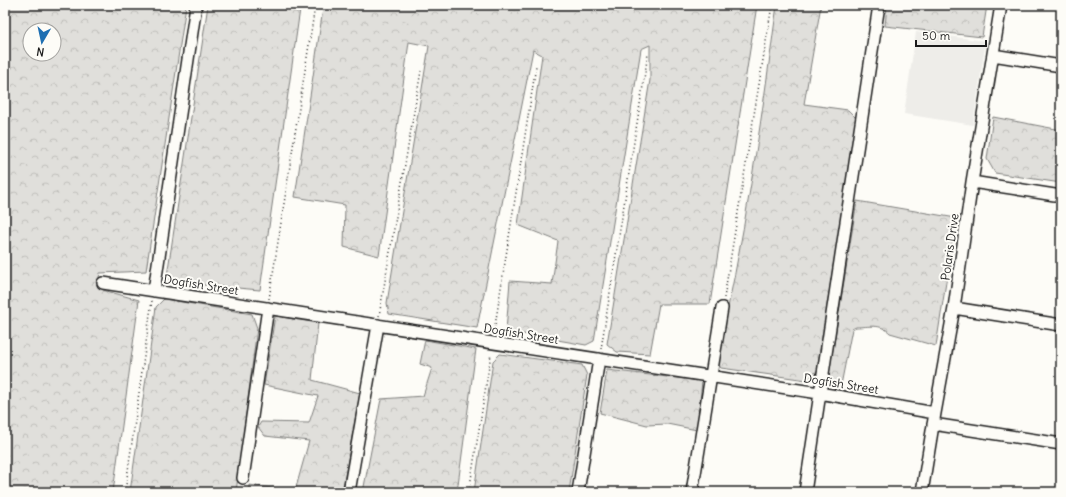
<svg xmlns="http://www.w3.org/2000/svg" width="1066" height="497" viewBox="0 0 1066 497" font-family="Delius,sans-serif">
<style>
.built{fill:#eeede9}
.forest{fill:url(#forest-crowns);stroke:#7e7e7c;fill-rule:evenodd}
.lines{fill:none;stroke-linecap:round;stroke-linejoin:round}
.street-casing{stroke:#1c1c1c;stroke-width:14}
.path{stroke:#1c1c1c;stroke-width:1.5;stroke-dasharray:1 3;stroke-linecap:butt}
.street{stroke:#fdfcf7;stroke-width:11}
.labels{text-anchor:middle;stroke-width:4;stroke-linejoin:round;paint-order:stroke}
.street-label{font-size:12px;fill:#1c1c1c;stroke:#fdfcf7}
</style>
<defs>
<pattern id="forest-crowns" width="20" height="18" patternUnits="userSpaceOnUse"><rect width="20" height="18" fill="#e0dfdb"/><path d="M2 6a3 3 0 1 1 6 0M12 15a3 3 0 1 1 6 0" fill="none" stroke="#c0bfbb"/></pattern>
</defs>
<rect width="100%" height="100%" fill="#fdfcf7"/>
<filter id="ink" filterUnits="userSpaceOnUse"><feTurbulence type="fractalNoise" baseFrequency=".025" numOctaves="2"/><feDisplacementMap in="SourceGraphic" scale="8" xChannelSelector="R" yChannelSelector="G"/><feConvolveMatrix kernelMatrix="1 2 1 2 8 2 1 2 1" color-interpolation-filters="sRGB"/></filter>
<g filter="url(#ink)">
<path class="built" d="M916,32l70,9 -13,84 -69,-11z"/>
<path class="forest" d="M5,5h181l-40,266 -46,2 -2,9 5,8 36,10 -26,192h-108zM30,30h24v24h-24z
M208,5h97l-5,4 -40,281 -90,-8 -3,-6z
M321,5h436l-47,299h-51l-9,50 -33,-2 -10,-8 43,-264v-35l-9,4 -47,292 -8,4 -80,-14 4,-50 42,3 6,-43 -40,-16 24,-170 -9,-5 -56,278 -88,-14 -2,-11 42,-257 -20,-4 -30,214 -35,-9 1,-42 -50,-8 28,-188z
M777,5h44l-17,99 44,6 8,8 -39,253 -10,9 -86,-12 -5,-7c28,-117 45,-237 61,-356z
M887,5h100l-5,32 -97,-11z
M993,117l68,13v53l-66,-10 -8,-14z
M857,201l99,17 -20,128 -46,-13c-10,-10 -21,-6 -34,-6l-4,2 -11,56 -5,2 -7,-3 -1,-4z
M164,299l88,15 5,14 -21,164h-106l26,-185z
M275,316l43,7 -6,57 48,13 -18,99h-93v-7l46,6 14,-50 -44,-5 -7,-9 3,-5 48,1 9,-27 -54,-11z
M425,340l51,9 -19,143h-94l18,-93 42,-3 9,-28 -12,-4z
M500,354l82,11 5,10 -18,117h-95l19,-131z
M607,370l95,11 -5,49 -30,-6 -20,1 -47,-12z"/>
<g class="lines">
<defs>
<path id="street" d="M993,55l68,11
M972,182l89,14
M103,283l716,110 116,20
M154,291l42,-286
M954,308l107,17
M933,424l128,20
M243,478l25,-170
M349,492l29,-167
M578,492l21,-133
M692,492l30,-184
M805,492l74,-487
M922,492l13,-79 19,-105 18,-126 29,-177"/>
</defs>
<use href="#street" class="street-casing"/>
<path class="path" d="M724,298l48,-293
M269,299l45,-286
M379,316l42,-245
M494,332l42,-266
M601,349l47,-295
M125,492l27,-192
M241,492v-4
M469,492l22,-138"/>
<use href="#street" class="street"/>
</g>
</g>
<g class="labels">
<g class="street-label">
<text transform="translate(950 247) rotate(-82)" y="4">Polaris Drive</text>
<text transform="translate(201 285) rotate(9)" y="4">Dogfish Street</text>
<text transform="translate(521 334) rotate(9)" y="4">Dogfish Street</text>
<text transform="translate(841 384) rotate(9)" y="4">Dogfish Street</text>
</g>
</g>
<rect width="1066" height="497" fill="none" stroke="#fdfcf7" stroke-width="20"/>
<rect x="10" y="10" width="1046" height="477" fill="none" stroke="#1c1c1c" stroke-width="1.5" filter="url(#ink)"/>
<g transform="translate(42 42) rotate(189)"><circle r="19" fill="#fdfcf7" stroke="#a3a29f"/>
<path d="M0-3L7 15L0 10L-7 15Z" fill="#1f6fb2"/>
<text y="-6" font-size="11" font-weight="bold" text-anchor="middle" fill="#1c1c1c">N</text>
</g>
<path d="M916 40v6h70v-6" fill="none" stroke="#1c1c1c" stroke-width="2"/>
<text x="922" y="40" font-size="12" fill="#1c1c1c" stroke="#fdfcf7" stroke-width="3" paint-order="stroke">50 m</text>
</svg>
